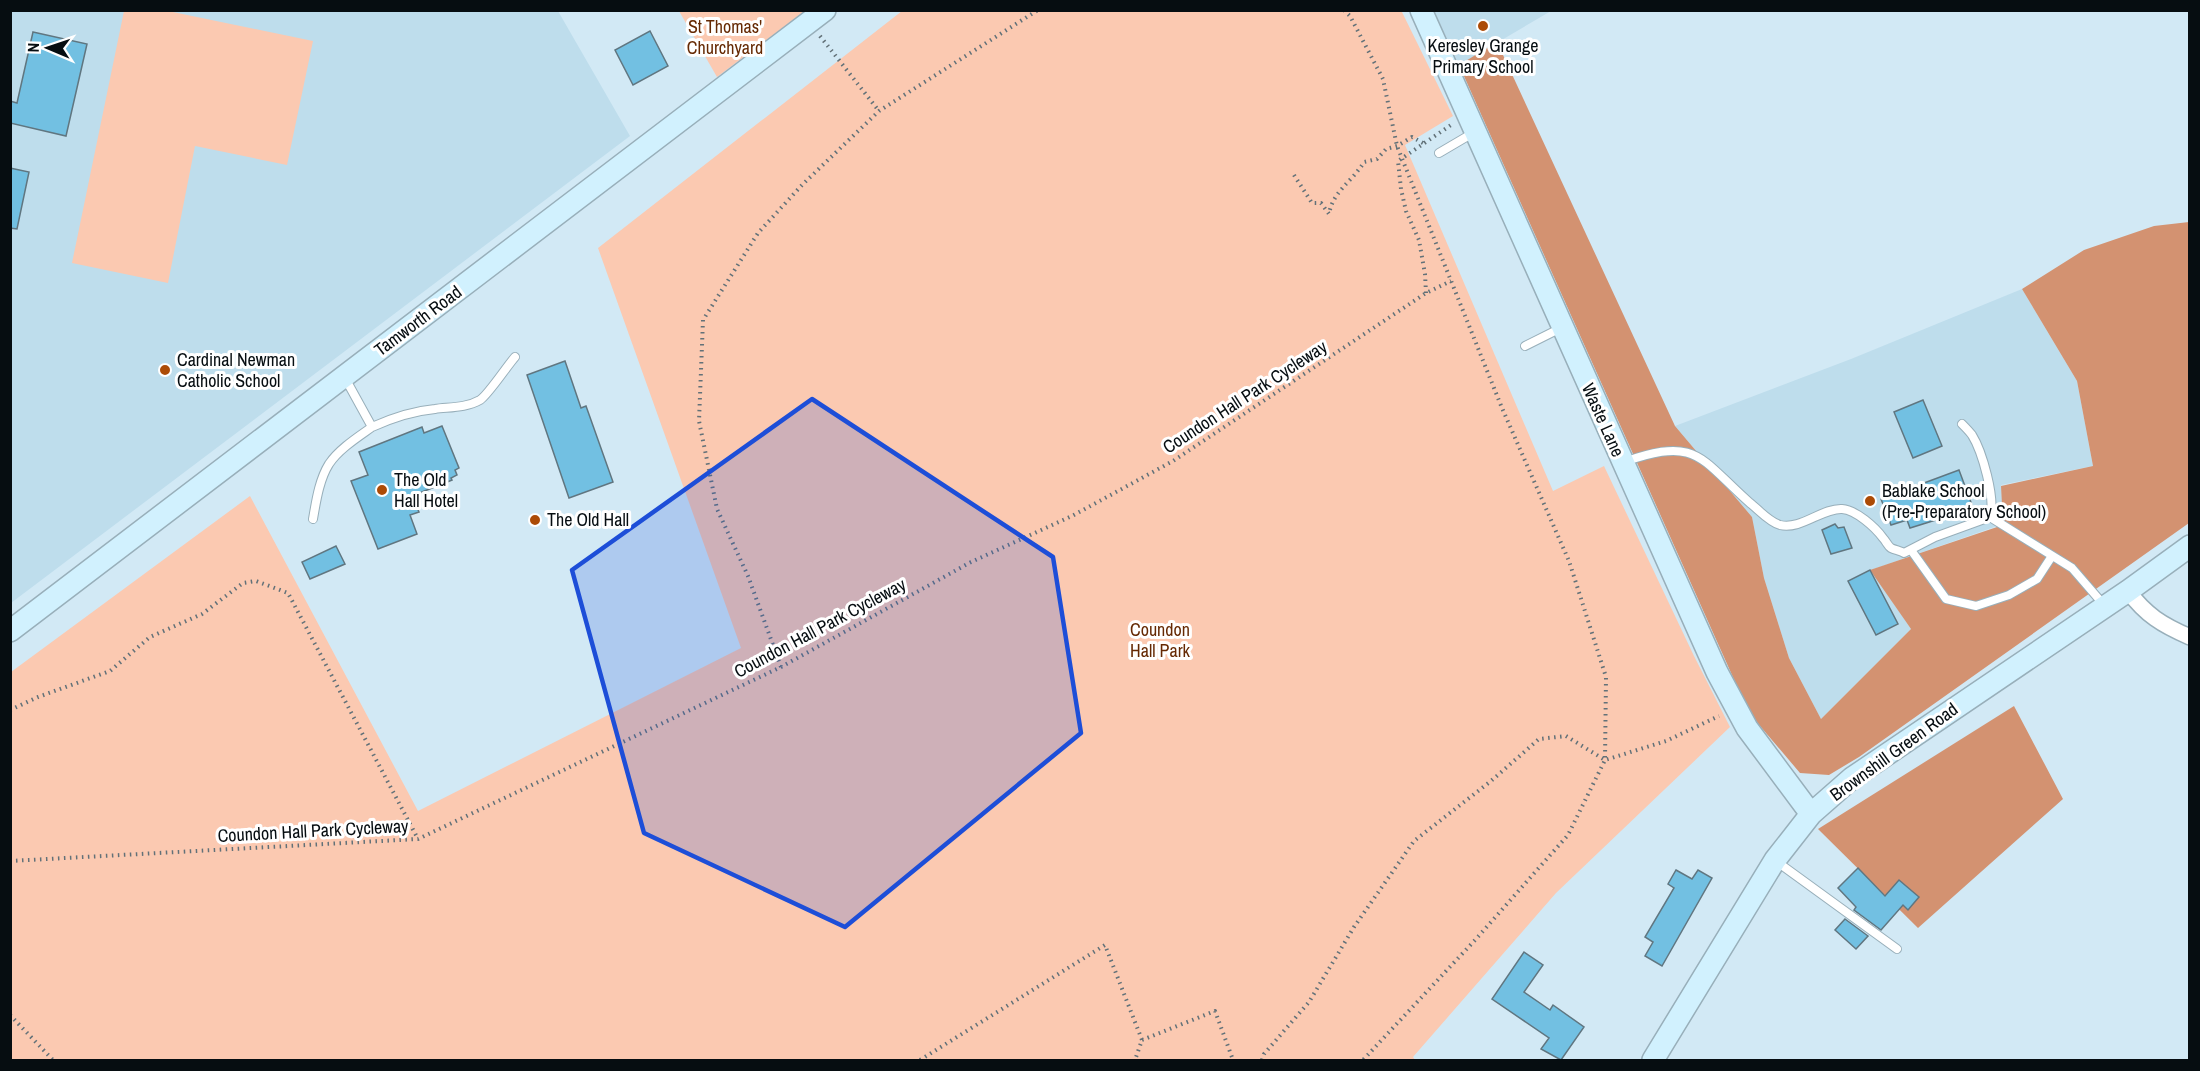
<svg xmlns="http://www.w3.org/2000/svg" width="2200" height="1071" viewBox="0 0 2200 1071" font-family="'Archivo Narrow',sans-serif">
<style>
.built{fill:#beddec}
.green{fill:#fbc9b1}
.forest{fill:#d39271}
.building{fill:#72c0e2;stroke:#607680;stroke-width:1.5}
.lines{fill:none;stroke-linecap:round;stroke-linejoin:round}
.lane-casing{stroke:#98afba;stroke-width:10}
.street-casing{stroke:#98afba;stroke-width:18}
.secondary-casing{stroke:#98afba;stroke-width:24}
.path{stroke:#627178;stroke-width:4;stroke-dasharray:1.5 4.5;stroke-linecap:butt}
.lane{stroke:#fff;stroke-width:8}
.street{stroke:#fff;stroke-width:15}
.secondary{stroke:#d1f1fe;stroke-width:21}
.marked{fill:#1d4ed8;fill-opacity:0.2;stroke:#1d4ed8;stroke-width:4.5;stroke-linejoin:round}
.poi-dot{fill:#ac4b06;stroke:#fff;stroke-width:2}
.labels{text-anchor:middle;stroke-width:6;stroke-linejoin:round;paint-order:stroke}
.park-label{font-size:18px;fill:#652903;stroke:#fff}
.poi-label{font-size:18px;fill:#060d11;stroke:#fff;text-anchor:start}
.street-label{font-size:18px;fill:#060d11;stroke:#fff}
</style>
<rect width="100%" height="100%" fill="#d2e9f5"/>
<path class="built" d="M11,11h547l72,125 -619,467z
M1434,11h117l-92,54z
M2022,289l55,92 16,85 -92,19 2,39 -132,46 40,59 -90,90 -32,-61 -25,-80 -12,-61 -77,-91 176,-67z"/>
<path class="green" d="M1401,10l52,106 -48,29 148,346 51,-25 90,190 36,71 -174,166 -143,164 2,3h-1404v-388l239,-176 168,315 323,-163 -143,-400 304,-237z
M124,11h44l145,30 -26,124 -92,-19 -27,137 -96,-20z
M679,11h126l-88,66z"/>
<path class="forest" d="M1497,42l178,384 77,91 12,61 25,80 32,61 90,-90 -41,-59 133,-45 -2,-39 92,-20 -16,-85 -55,-92 62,-39 70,-24 35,-4v301l-330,234 -30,18 -29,-2 -51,-60 -290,-648z
M2014,706l49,93 -145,129 -100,-99z"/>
<path class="building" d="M650,31l18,35 -35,19 -18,-35z
M33,32l54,12 -21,92 -56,-13v-22l7,2z
M10,168l19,4 -12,57 -7,-1z
M565,361l16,47 5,-2 27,76 -44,16 -42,-123z
M1923,400l19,46 -29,12 -19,-46z
M442,426l17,42 -4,2 2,5 -6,3 1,2 -40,16 7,16 -9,3 7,19 -39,15 -27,-68 17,-6 -9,-23 63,-25 2,6z
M1959,470l13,35 -18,7 1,2 -45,14 -3,-8 -16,5 -10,-26z
M1835,524l3,4 6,-1 8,21 -21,6 -9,-24z
M336,546l9,18 -35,15 -8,-17z
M1870,570l28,54 -22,11 -28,-54z
M1858,868l27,28 14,-16 20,17 -11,13 -5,-5 -22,25 -27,-20 2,-3 -18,-19z
M1676,870l16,9 6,-9 14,8 -50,88 -17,-10 8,-14 -8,-5 29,-49 -6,-4z
M1845,919l23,17 -12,13 -21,-19z
M1524,952l19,13 -19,27 26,18 3,-5 31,22 -23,33 -20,-11 8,-11 -57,-39z"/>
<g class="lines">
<defs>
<path id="lane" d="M1439,153l34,-20
M1525,346l36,-18
M345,378l27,49c20,-9 41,-16 63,-18 14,-2 31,-1 45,-9 8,-5 27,-34 35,-43
M1624,462c74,-26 75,-4 126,41 9,7 19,19 30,22 21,5 42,-17 62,-16 14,1 33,18 41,29 3,3 5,8 8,10 4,2 10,3 13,5l31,-16 55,-20c6,-18 -8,-66 -18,-82 -3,-4 -7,-8 -10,-11
M1990,517l82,51 32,37
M313,519c3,-17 6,-39 16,-55 10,-15 29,-27 43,-37
M1911,550l35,49 30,7 33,-11 28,-16 15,-23
M1776,861l121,88"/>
<path id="street" d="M2128,591c18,24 34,34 62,46"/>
<path id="secondary" d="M1421,10l296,662 30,56 64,86
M10,631l815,-621
M1653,1060l122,-200 36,-46 41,-36 276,-187 62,-45"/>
</defs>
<use href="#lane" class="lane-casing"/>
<use href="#street" class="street-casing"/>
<use href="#secondary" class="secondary-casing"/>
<path class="path" d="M1344,10l6,6 33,63 14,67 105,262 67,153 37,116 -1,83 -37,75 -92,104 -113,121
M820,36l59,75
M1294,175l18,28h9l8,11c4,-23 23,-32 35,-52l13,-3 9,-10 11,-3 15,-9 11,6
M1426,293l-1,-19 -6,-34 -13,-29 -5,-22 -3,-28 53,-36
M781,667l-33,-91 -31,-67 -18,-88 4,-101 55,-87 44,-48 77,-74 159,-101
M10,710l28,-13 72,-26 40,-34 52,-23 41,-31 13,-2 32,12 130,246
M10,861l408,-22 363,-172 190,-105 101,-46 101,-55 253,-168 25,-12
M10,1015l43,45
M1142,1040l73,-29 18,49
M920,1060l185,-115 37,95 -7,20
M1262,1060l2,-6 45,-52 45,-75 60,-86 77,-60 48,-42 27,-3 39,24 61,-19 53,-25"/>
<use href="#lane" class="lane"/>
<use href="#street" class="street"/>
<use href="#secondary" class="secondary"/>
</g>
<path class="marked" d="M812,399l241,158 28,176 -236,194 -201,-94 -72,-263z"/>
<g class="poi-dot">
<circle cx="1483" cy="26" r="6"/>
<circle cx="165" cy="370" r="6"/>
<circle cx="382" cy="490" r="6"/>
<circle cx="1870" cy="501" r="6"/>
<circle cx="535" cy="520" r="6"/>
</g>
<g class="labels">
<g class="park-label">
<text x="725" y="33">St Thomas'<tspan x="725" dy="21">Churchyard</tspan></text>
<text x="1160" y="636">Coundon<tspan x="1160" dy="21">Hall Park</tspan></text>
</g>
<g class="poi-label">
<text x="1483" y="52" text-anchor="middle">Keresley Grange<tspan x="1483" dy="21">Primary School</tspan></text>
<text x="177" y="366">Cardinal Newman<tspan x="177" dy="21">Catholic School</tspan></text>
<text x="394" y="486">The Old<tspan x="394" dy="21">Hall Hotel</tspan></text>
<text x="1882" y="497">Bablake School<tspan x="1882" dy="21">(Pre-Preparatory School)</tspan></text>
<text x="547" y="526">The Old Hall</text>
</g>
<g class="street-label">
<text transform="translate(418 321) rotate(-37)" y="6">Tamworth Road</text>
<text transform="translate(1245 397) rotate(-33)" y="6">Coundon Hall Park Cycleway</text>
<text transform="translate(1603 420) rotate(66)" y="6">Waste Lane</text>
<text transform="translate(820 628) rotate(-28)" y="6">Coundon Hall Park Cycleway</text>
<text transform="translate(1894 752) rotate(-36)" y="6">Brownshill Green Road</text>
<text transform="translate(313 831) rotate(-3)" y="6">Coundon Hall Park Cycleway</text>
</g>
</g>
<rect width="2200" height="1071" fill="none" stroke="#060d11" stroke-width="24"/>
<g transform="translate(48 48) rotate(272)" stroke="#ffffff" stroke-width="4.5" paint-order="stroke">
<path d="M0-4.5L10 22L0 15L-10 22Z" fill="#060d11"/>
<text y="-9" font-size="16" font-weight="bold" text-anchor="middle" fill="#060d11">N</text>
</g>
</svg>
